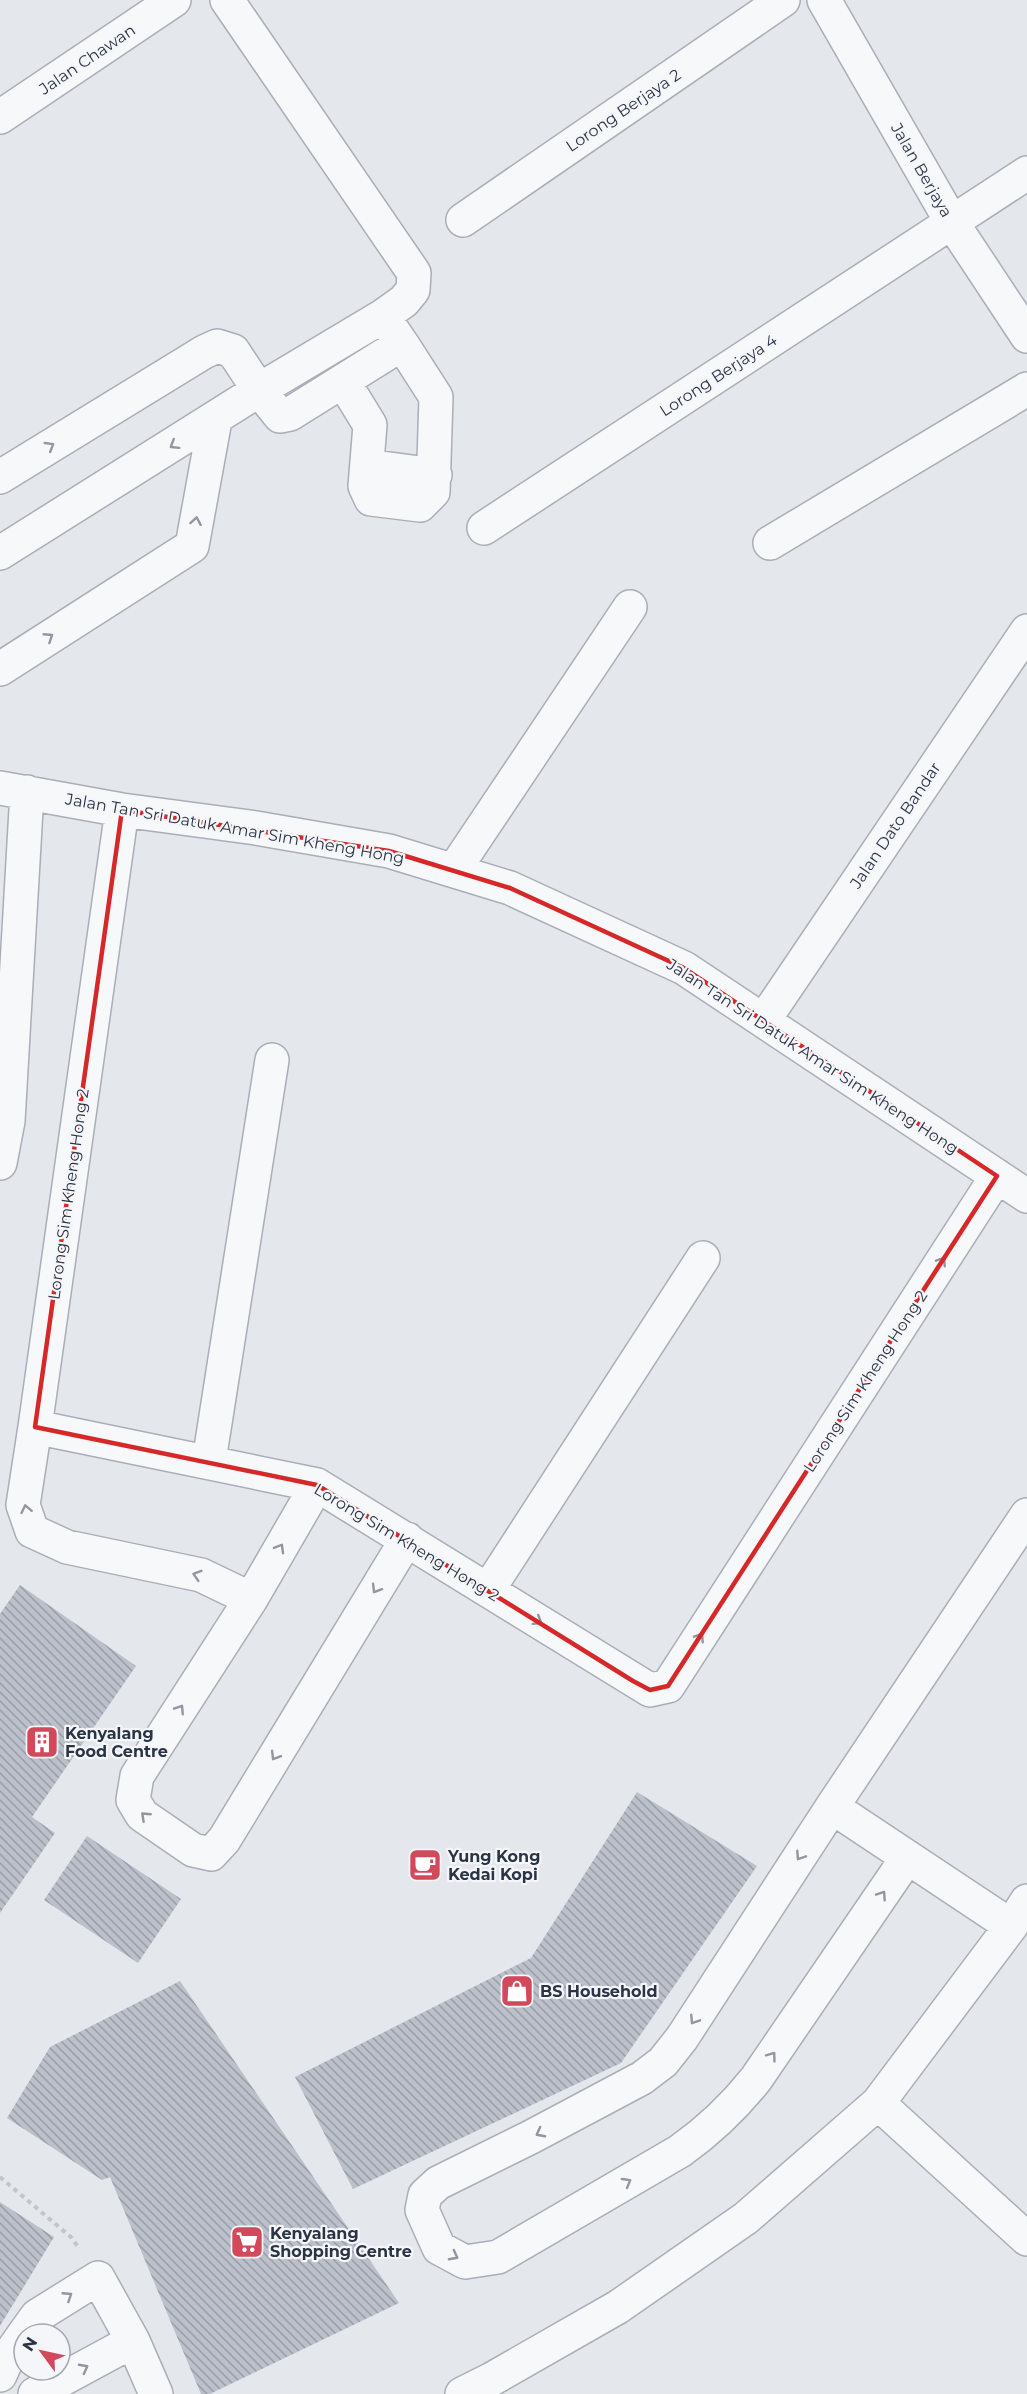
<svg xmlns="http://www.w3.org/2000/svg" width="1027" height="2394" viewBox="0 0 1027 2394" font-family="Montserrat,sans-serif">
<style>
.building{fill:url(#building-back-hatch)}
.lines{fill:none;stroke-linecap:round;stroke-linejoin:round}
.minor-casing{stroke:#a9aeb7;stroke-width:36}
.path{stroke:#c2c5cb;stroke-width:4;stroke-dasharray:4.5 4.5;stroke-linecap:butt}
.minor{stroke:#f7f8fa;stroke-width:33}
.oneway{stroke:#9196a0}
.marked{fill:none;stroke:#d62828;stroke-width:4.5;stroke-linejoin:round}
.labels{text-anchor:middle;stroke-width:4.5;stroke-linejoin:round;paint-order:stroke}
.street-label{font-size:16px;fill:#2b3445;stroke:#f4f6f9}
.poi-label{font-size:16px;font-weight:bold;fill:#2b3445;stroke:#f4f6f9;text-anchor:start}
</style>
<defs>
<pattern id="building-back-hatch" width="6" height="6" patternUnits="userSpaceOnUse" patternTransform="scale(1.5)"><rect width="6" height="6" fill="#bbc0ca"/><path d="M-1 5l2 2M0 0l6 6M5-1l2 2" fill="none" stroke="#989da6"/></pattern>
</defs>
<rect width="100%" height="100%" fill="#e4e7ec"/>
<path class="building" d="M20,1585l116,81 -104,151 23,16 -55,80v-299z
M637,1792l120,74 -136,197 -268,126 -58,-112 236,-119z
M87,1836l94,63 -43,64 -94,-63z
M180,1981l219,322 -189,91h-9l-91,-217 -8,3 -95,-62 43,-71z
M0,2202l54,35 -54,89z"/>
<g class="lines">
<defs>
<path id="minor" d="M824,0l127,221 76,115
M0,117l174,-117
M463,220l320,-220
M343,381l27,44 -5,61 6,13 49,6 13,-13 3,-95 -34,-53
M367,466l68,9
M0,477l204,-125 13,-6 16,5 26,39 21,26 10,-2 112,-70 -19,-28
M484,528l543,-355
M770,543l257,-154
M0,553l259,-163 124,-74 21,-15 9,-11 1,-17 -187,-273
M0,669l192,-123 23,-126
M0,788l122,22 134,18 133,23 121,37 174,80 343,228
M122,810l-87,617 282,58 333,205 18,-4 329,-510
M454,870l176,-263
M764,1020l263,-389
M0,1163l8,-42 19,-329
M35,1427l-12,78 9,26 35,16 134,28 50,24
M209,1461l63,-401
M317,1485l-66,114 -114,177 -4,24 9,15 51,35 18,4 13,-14 183,-301
M488,1590l215,-332
M832,1807l-150,231 -19,24 -21,16 -111,59 -93,46 -13,12 -3,15 17,38 26,14 33,-5 182,-106c31,-22 53,-43 76,-72l151,-221
M1011,1926l-179,-119 195,-292
M878,2103l149,136
M24,2334l13,-18 61,-38 35,63 23,53
M0,2375l8,-18 16,-23
M35,2394l98,-53
M462,2394l30,-15 126,-72 128,-89 132,-115 133,-177 16,-25"/>
</defs>
<use href="#minor" class="minor-casing"/>
<path class="path" d="M0,2177l72,61 6,9"/>
<use href="#minor" class="minor"/>
</g>
<defs><path id="oneway-chevron" d="M-2-3.5L2.5 0L-2 3.5" fill="none" stroke-width="1.6" stroke-linecap="round" stroke-linejoin="round" transform="scale(1.5)"/></defs>
<g class="oneway">
<use href="#oneway-chevron" transform="translate(174 445) rotate(148)"/>
<use href="#oneway-chevron" transform="translate(50 446) rotate(-31)"/>
<use href="#oneway-chevron" transform="translate(196 521) rotate(-80)"/>
<use href="#oneway-chevron" transform="translate(49 637) rotate(-33)"/>
<use href="#oneway-chevron" transform="translate(942 1261) rotate(-57)"/>
<use href="#oneway-chevron" transform="translate(26 1509) rotate(-102)"/>
<use href="#oneway-chevron" transform="translate(280 1548) rotate(-60)"/>
<use href="#oneway-chevron" transform="translate(197 1575) rotate(-163)"/>
<use href="#oneway-chevron" transform="translate(376 1589) rotate(121)"/>
<use href="#oneway-chevron" transform="translate(538 1621) rotate(32)"/>
<use href="#oneway-chevron" transform="translate(700 1637) rotate(-57)"/>
<use href="#oneway-chevron" transform="translate(180 1709) rotate(-57)"/>
<use href="#oneway-chevron" transform="translate(275 1756) rotate(121)"/>
<use href="#oneway-chevron" transform="translate(145 1816) rotate(-137)"/>
<use href="#oneway-chevron" transform="translate(800 1856) rotate(123)"/>
<use href="#oneway-chevron" transform="translate(882 1895) rotate(-56)"/>
<use href="#oneway-chevron" transform="translate(694 2020) rotate(123)"/>
<use href="#oneway-chevron" transform="translate(772 2056) rotate(-54)"/>
<use href="#oneway-chevron" transform="translate(540 2133) rotate(152)"/>
<use href="#oneway-chevron" transform="translate(627 2182) rotate(-30)"/>
<use href="#oneway-chevron" transform="translate(454 2256) rotate(28)"/>
<use href="#oneway-chevron" transform="translate(68 2296) rotate(-33)"/>
<use href="#oneway-chevron" transform="translate(84 2368) rotate(-28)"/>
</g>
<path class="marked" d="M122,810l267,41 121,37 174,80 313,208 -329,510 -18,4 -17,-9 -316,-196 -282,-58z"/>
<defs>
<symbol id="building-square" viewBox="-11 -11 22 22"><rect x="-9" y="-9" width="18" height="18" rx="4" fill="#d1495b" stroke="#f4f6f9"/><path d="M-4-6H4V6H1V3H-1V6H-4ZM-2.5-4.3h1.7v1.8h-1.7ZM.8-4.3h1.7v1.8H.8ZM-2.5-1h1.7V.8h-1.7ZM.8-1h1.7V.8H.8Z" fill="#fff"/></symbol>
<symbol id="cafe-square" viewBox="-11 -11 22 22"><rect x="-9" y="-9" width="18" height="18" rx="4" fill="#d1495b" stroke="#f4f6f9"/><path d="M-5.5-4.5H6V0H3Q3 3.5 0 3.5H-2.5Q-5.5 3.5-5.5 0ZM3-3.2v2h1.7v-2ZM-6 4.5H4V6H-6Z" fill="#fff"/></symbol>
<symbol id="shop-square" viewBox="-11 -11 22 22"><rect x="-9" y="-9" width="18" height="18" rx="4" fill="#d1495b" stroke="#f4f6f9"/><path d="M-5-2.5h2.3a2.7 3.5 0 0 1 5.4 0H5L5.5 6h-11ZM-1.5-2.5h3a1.5 2.3 0 0 0-3 0Z" fill="#fff"/></symbol>
<symbol id="supermarket-square" viewBox="-11 -11 22 22"><rect x="-9" y="-9" width="18" height="18" rx="4" fill="#d1495b" stroke="#f4f6f9"/><path d="M-6-5.5h2.5l.6 2H6L4.5 2H-2.5L-4.4-4H-6ZM-1.5 3.2a1.3 1.3 0 1 0 .1 0ZM3 3.2a1.3 1.3 0 1 0 .1 0Z" fill="#fff"/></symbol>
</defs>
<g fill-rule="evenodd">
<use href="#building-square" x="23" y="1723" width="38" height="38"/>
<use href="#cafe-square" x="406" y="1846" width="38" height="38"/>
<use href="#shop-square" x="498" y="1972" width="38" height="38"/>
<use href="#supermarket-square" x="228" y="2223" width="38" height="38"/>
</g>
<g class="labels">
<g class="street-label">
<text transform="translate(87 59) rotate(-34)" y="6">Jalan Chawan</text>
<text transform="translate(623 110) rotate(-34)" y="6">Lorong Berjaya 2</text>
<text transform="translate(922 170) rotate(60)" y="6">Jalan Berjaya</text>
<text transform="translate(718 375) rotate(-33)" y="6">Lorong Berjaya 4</text>
<text transform="translate(895 825) rotate(-56)" y="6">Jalan Dato Bandar</text>
<text transform="translate(235 828) rotate(10)" y="6">Jalan Tan Sri Datuk Amar Sim Kheng Hong</text>
<text transform="translate(813 1056) rotate(33)" y="6">Jalan Tan Sri Datuk Amar Sim Kheng Hong</text>
<text transform="translate(68 1194) rotate(-82)" y="6">Lorong Sim Kheng Hong 2</text>
<text transform="translate(865 1381) rotate(-57)" y="6">Lorong Sim Kheng Hong 2</text>
<text transform="translate(407 1542) rotate(31)" y="6">Lorong Sim Kheng Hong 2</text>
</g>
<g class="poi-label">
<text x="65" y="1739">Kenyalang<tspan x="65" dy="18">Food Centre</tspan></text>
<text x="448" y="1862">Yung Kong<tspan x="448" dy="18">Kedai Kopi</tspan></text>
<text x="540" y="1997">BS Household</text>
<text x="270" y="2239">Kenyalang<tspan x="270" dy="18">Shopping Centre</tspan></text>
</g>
</g>
<g transform="translate(42 2352) rotate(303)"><circle r="28" fill="#f4f6f9" stroke="#a4a8b1" stroke-width="1.5"/>
<path d="M0-4.5L10 22L0 15L-10 22Z" fill="#d1495b"/>
<text y="-9" font-size="16" font-weight="bold" text-anchor="middle" fill="#2b3445">N</text>
</g>
</svg>
